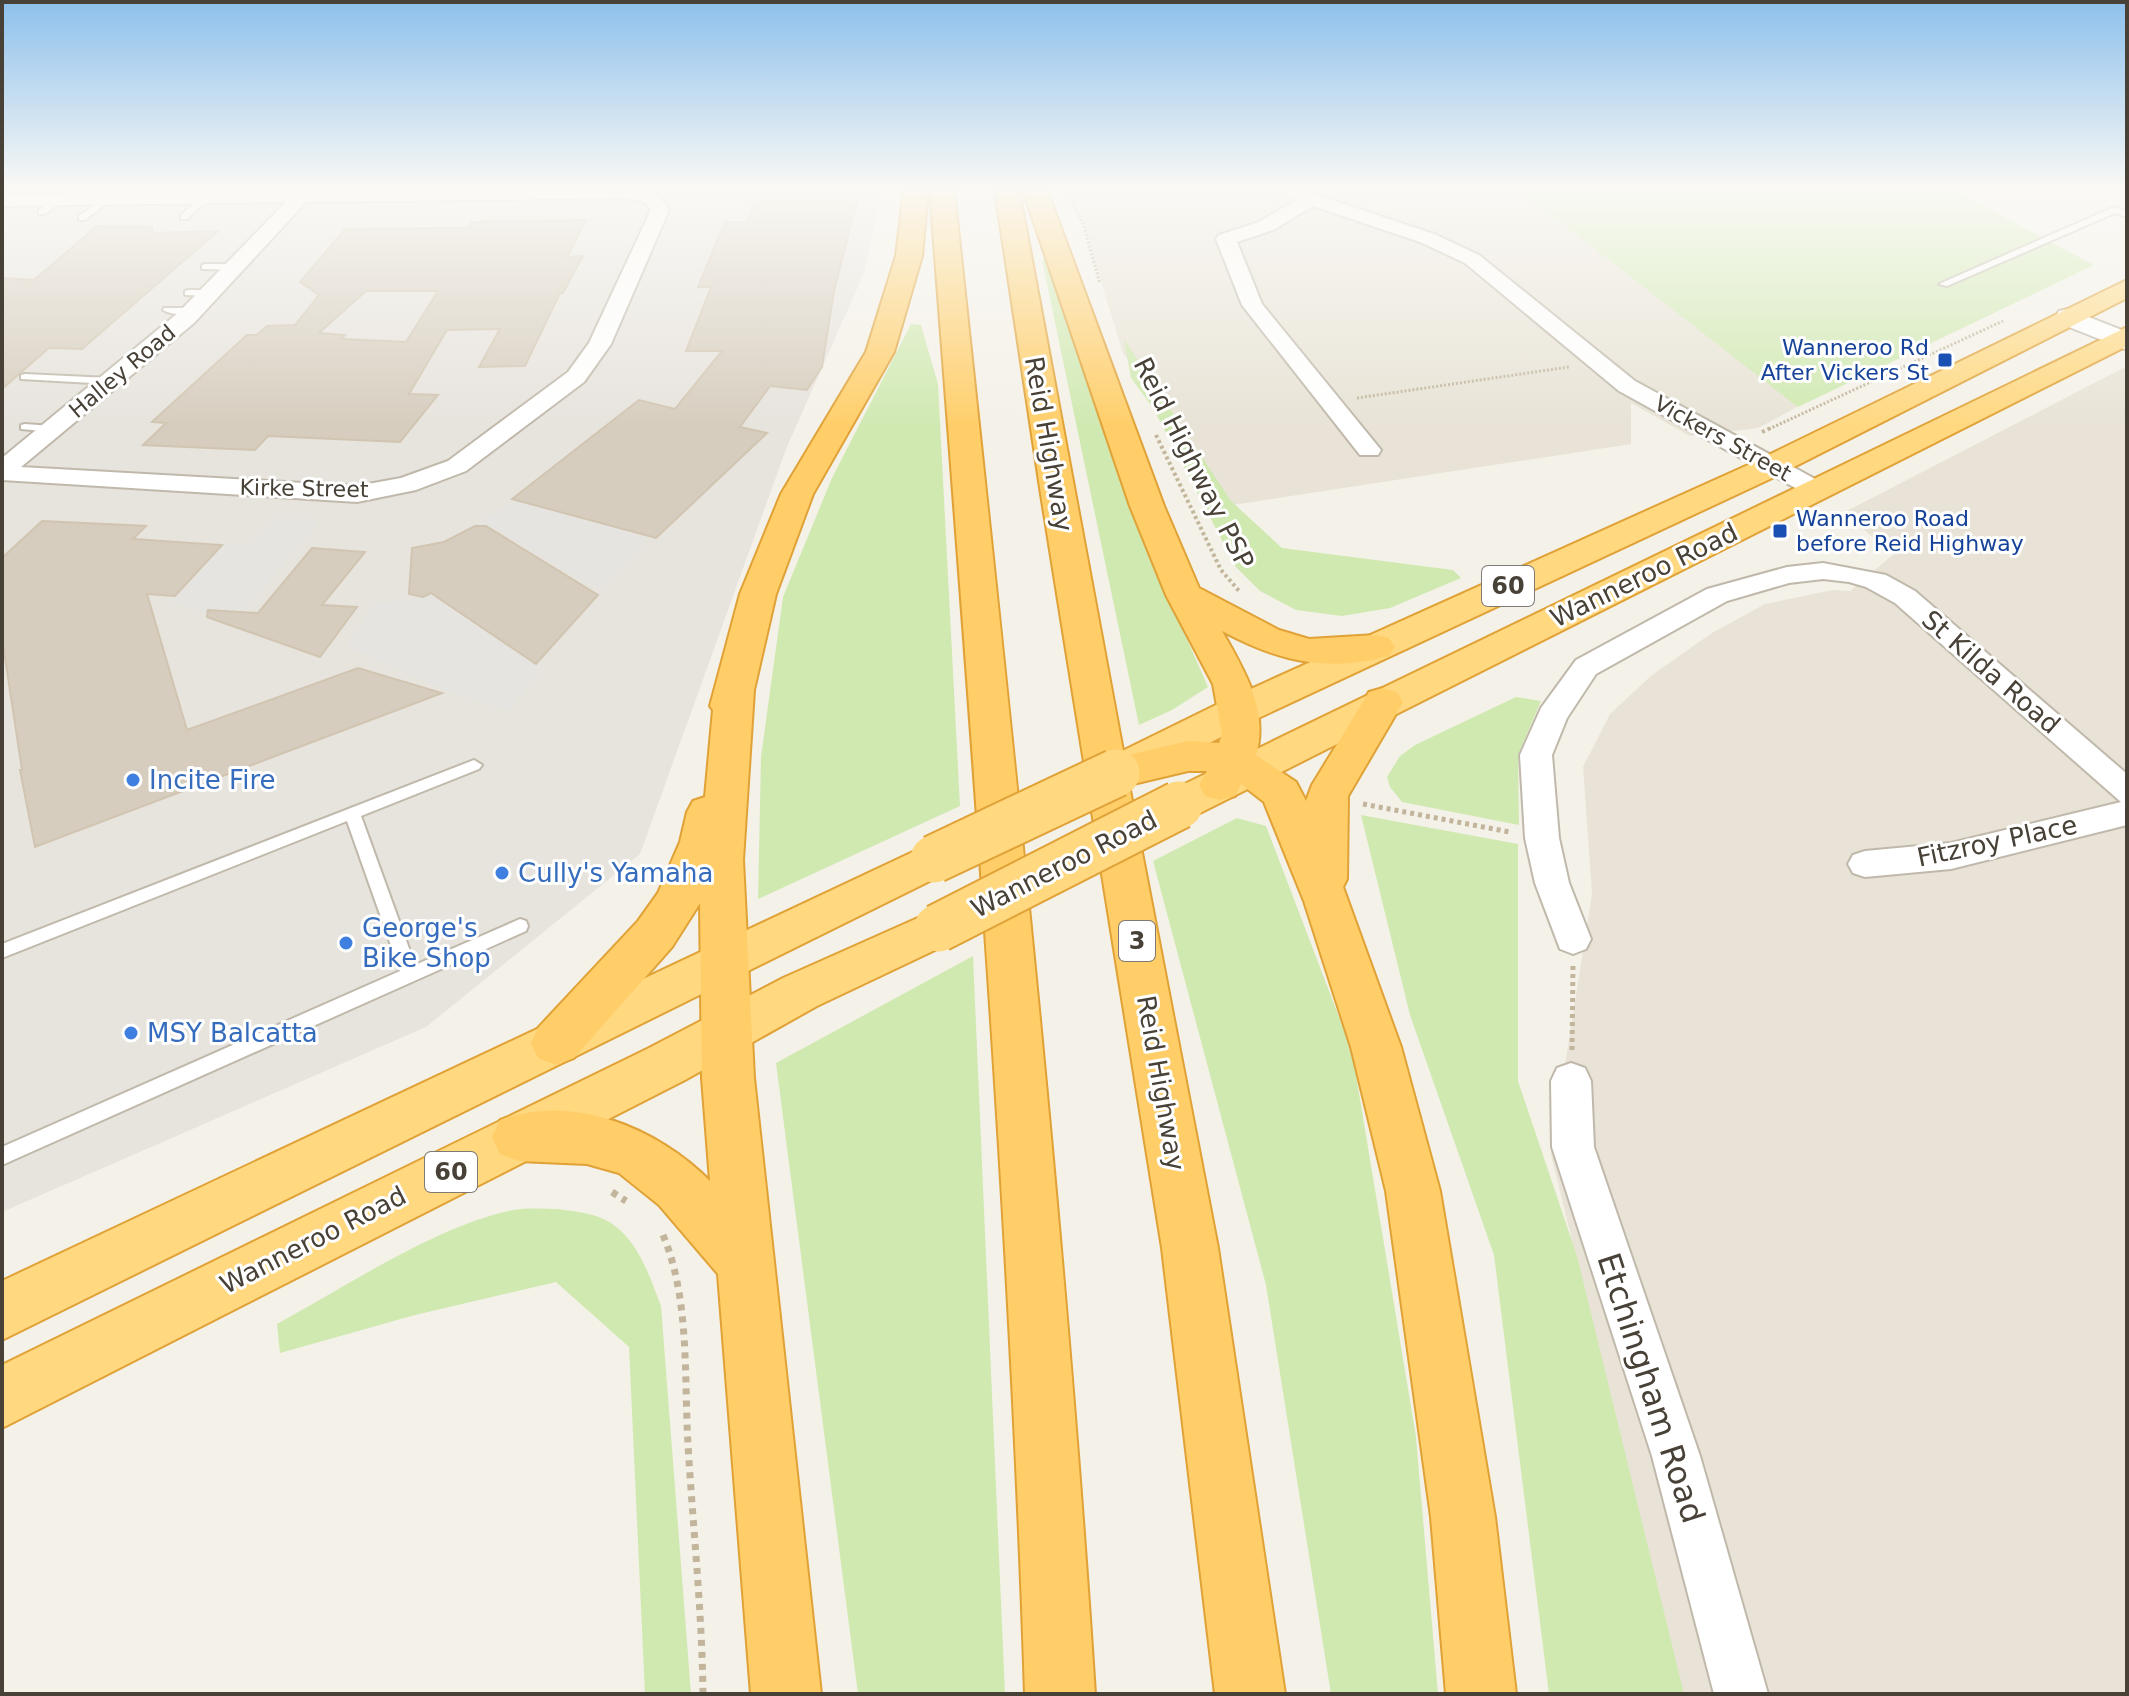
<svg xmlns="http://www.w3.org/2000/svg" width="2129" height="1696" viewBox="0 0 2129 1696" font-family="'DejaVu Sans',sans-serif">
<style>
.residential{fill:#e8e3d6}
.industrial{fill:#e7e3dd}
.green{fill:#d0e9b1}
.parking{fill:#e6e4e0}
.building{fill:#d6cdbe;stroke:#d1c5b1;stroke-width:2;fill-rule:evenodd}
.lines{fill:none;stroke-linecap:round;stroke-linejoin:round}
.service-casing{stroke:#c0b9ab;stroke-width:4}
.minor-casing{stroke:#c0b9ab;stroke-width:4}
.tertiary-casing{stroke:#c0b9ab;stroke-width:4}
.trunk-casing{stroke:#e0a237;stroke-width:4}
.motorway-casing{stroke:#e0a237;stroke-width:4}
.path-far3{stroke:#c2b59c;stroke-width:3;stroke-dasharray:2 2;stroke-linecap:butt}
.path-far2{stroke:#c2b59c;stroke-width:4;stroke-dasharray:3 3;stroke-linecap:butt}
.path-far1{stroke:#c2b59c;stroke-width:5;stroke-dasharray:4 4;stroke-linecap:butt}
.path{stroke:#c2b59c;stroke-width:7;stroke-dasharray:6 6;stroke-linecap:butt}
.service{fill:#fff;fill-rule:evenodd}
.minor{fill:#fff;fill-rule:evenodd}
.tertiary{fill:#fff;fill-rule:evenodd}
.trunk{fill:#ffd880;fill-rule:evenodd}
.motorway{fill:#ffce69;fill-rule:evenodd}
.trunk-bridge-casing{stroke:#e0a237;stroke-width:51;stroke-linecap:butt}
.trunk-bridge{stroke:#ffd880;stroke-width:47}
.transit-dot{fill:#1a4fb4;stroke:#fff;stroke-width:3}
.shop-dot{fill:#3f7fe0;stroke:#fff;stroke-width:3}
.labels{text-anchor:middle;stroke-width:6;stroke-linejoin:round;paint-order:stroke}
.far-transit-label{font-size:22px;fill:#164399;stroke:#fff;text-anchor:end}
.far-street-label{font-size:22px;fill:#484137;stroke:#fff}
.shield{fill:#fff;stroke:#7f7a73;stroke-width:2}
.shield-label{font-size:24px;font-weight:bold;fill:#484137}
.street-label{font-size:26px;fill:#484137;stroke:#fff}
.shop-label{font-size:26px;fill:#366cbe;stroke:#fff;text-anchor:start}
.near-street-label{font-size:32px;fill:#484137;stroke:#fff}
</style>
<rect width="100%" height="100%" fill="#f4f1e8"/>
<path class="residential" d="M1073,190h445l281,216 -41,22 -68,8 -59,-33v41l-405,62 -103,-153z
M2127,366v1328h-445l-131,-540 41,-260 -9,-127 27,-53 42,-39 60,-42 53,-29 68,-14 17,1 44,-37 -51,-41z"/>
<path class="industrial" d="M2,190h880l-18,83 -78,176 -146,405 -214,173 -424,185z"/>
<path class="green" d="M1519,190h467l-25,4 133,71 -296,142z
M1050,258l79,249 79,180 -36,23 -33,15 -97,-465z
M911,324l10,1 17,59 22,422 -202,93 3,-142 22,-160 49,-119z
M1124,339l107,162 51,47 171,22 8,8 -71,30 -48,8 -46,-6 -36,-19 -24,-24 -83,-159 -22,-30z
M1516,697l25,4 -23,54 1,70 -117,-23 -12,-15 -3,-10 13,-21 15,-11z
M1361,815l157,29v237l59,175 107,438h-135l-55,-439 -84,-240z
M1237,818l29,8 86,225 64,386 22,257h-107l-65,-409 -113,-424z
M973,956l32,738h-147l-82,-631z
M558,1209c12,2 26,3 38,7 39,13 52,56 65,90l30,388h-46l-16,-347 -73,-65 -141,33 -135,38 -3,-29c66,-36 160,-98 232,-113 15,-4 33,-2 49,-2z"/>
<path class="parking" d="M2,212h62l-62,45z
M512,501l101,26 34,12 -48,51 -117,-68z
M276,518l44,2 -86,102 -62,-21 53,-57 26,1z
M431,595l110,75 -33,41 -66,-22 -95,-43 27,-42z"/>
<path class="building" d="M755,201h102l-23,90 -12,76 -15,23 -37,-4 -30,41 27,6 -111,105 -144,-39 127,-99 36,9 47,-58h-36l25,-64h-13l27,-65h22z
M586,220l-19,37 16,-1 -20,37h-3l-35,73 -46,1 21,-38 -53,1 -38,64 29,1 -38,47 -132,-6 -13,14 -112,-5 23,-22 -14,-1 95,-87h10l10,-9 28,-1 24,-30 -19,-13 45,-53 123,-1 4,-6zM366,291h72l-32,51 -65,-3 4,-4 -26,-2z
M97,226l55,1 1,6 65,-2 -136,118 -33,-1 -47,41v-111l32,2z
M42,521l104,5 -13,13 89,6 -47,51 -28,-2 40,136 171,-62 84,25 -407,154 -15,-77h2l-20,-132v-80z
M475,526h11l112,69 -62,69 -105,-71 -8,4 -14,-3 3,-46 32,-6z
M312,548l53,4 -43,53 35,2 -37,50 -113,-40 1,-7 50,3z"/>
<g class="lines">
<defs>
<path id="service" d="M59,196l4,3 -1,2 -17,13h-6v-4z
M203,196l7,2 -23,21h-6v-4z
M105,197l7,2 -27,21h-6v-4z
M2114,207l13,4v6l-12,-4 -168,73 -8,-2z
M205,264h31l5,3 -5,3 -34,-1v-4z
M188,290h24l5,3 -5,3 -27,-1v-4z
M164,308h30l5,3c-8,5 -28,4 -36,-1z
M25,374l85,4 5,3 -5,3 -89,-5v-4z
M25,424l27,2 6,3 -6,3 -31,-3v-4z
M474,760l8,5 -3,4 -118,47 54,149 105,-46 6,2 2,5 -2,5 -524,234v-18l398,-176 -53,-150 -345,137v-14z"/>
<path id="minor" d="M409,190h229l19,4 12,16 -58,134 -27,38 -118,89 -50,19 -59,12 -355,-22v-22l176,-145 108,-111 -284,4v-12zM626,198l19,4 6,8 -62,133 -21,29 -120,89 -47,17 -44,8 -336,-19 173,-144 112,-121z
M1275,190h27l132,44 45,21 156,126 193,105 4,5 -4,5h-18l-191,-105 -154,-128 -45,-21 -107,-36 -40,24 -36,12 25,62 119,146 -3,5h-18l-118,-150 -26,-66 3,-4 40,-13 37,-22z
M1823,563l63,12 29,16 212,183v51l-176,44 -86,8 -12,-4 -5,-9 5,-9 12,-4 86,-8 170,-41 -226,-199 -29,-16 -17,-5 -26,-3 -34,4 -62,18 -131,73 -29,44 -15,37 7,83 10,45 22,56 -5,10 -13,5 -13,-5 -25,-66 -10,-45 -5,-83 21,-47 35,-48 131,-71 80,-22z
M1571,1063l14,5 6,13 3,66 106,309 68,238h-54l-62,-238 -100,-309 -1,-66 6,-13z"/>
<path id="tertiary" d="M2068,309l59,23v18l-68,-27 -4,-6 4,-6z"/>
<path id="trunk" d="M2127,280v18l-357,181 -518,242 -118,61 -15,4 -15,-4 -6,-11 6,-11 120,-59 524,-236z
M2127,327v19l-933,470 -15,5 -15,-5 -6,-11 6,-11z
M934,842l16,5 6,12 -6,12 -948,469v-59z
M938,909l16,6 7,13 -7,13 -137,65 -132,74 -683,348v-63l647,-317 134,-70z"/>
<path id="motorway" d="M904,190h24l-6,66 -28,96 -81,142 -37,100 -22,96 -11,170 11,218 67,616h-70l-33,-420 -59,-69 -40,-32 -32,-9 -68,-3 -19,-7 -8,-17 8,-17c72,-28 159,9 210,61l-8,-103 -2,-175 -28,44 -98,111 -18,7 -18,-7 -7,-15 7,-15 100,-107 20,-28 22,-51 7,-30 6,-11 12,-4 8,-87 -3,-4 30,-112 41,-100 85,-142 30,-96z
M930,190h24c53,501 109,1001 141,1504h-70c-16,-502 -57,-1003 -95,-1504z
M995,190h24l105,566 64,-15 31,2 3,-9 -9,-50 -47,-89 -36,-89 -107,-316h24l117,316 35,82 80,42 30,9 67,-4 13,3 6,9 -6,9c-63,17 -111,5 -167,-25 22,39 47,79 34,124l40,27 10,19 6,-16 57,-93 14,-4 14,4 6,10 -55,94 -1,83 -4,8 58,160 39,144 55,326 21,177h-70l-15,-177 -45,-326 -35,-144 -47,-146 -40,-99 -23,-18 -6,12 -15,4 -15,-4 -6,-11 8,-14h-19l-59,14 89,463 67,446h-70l-53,-446 -122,-760z"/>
</defs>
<use href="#service" class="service-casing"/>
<use href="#minor" class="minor-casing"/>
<use href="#tertiary" class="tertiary-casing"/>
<use href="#trunk" class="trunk-casing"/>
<use href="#motorway" class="motorway-casing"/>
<path class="path-far3" d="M1067,190l16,34 17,60
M1357,398l212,-31
M1769,429l234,-108"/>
<path class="path-far2" d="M1762,432l11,-5
M1156,435l65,135 18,21"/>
<path class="path-far1" d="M1363,804l147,28
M1572,1050l1,-86"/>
<path class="path" d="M612,1192l14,9
M663,1235c27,64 21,142 25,210 5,83 14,166 15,249"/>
<use href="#service" class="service"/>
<use href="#minor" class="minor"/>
<use href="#tertiary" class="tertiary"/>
<use href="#trunk" class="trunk"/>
<use href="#motorway" class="motorway"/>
<defs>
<path id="trunk-bridge" d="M934,859l182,-86
M938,928l241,-123"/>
</defs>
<use href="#trunk-bridge" class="trunk-bridge-casing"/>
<use href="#trunk-bridge" class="trunk-bridge"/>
</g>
<linearGradient id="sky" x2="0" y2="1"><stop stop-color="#8dc0ec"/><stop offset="0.44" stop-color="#faf9f5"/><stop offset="1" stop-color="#faf9f5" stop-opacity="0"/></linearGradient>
<rect width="2129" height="427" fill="url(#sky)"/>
<g class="transit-dot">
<rect x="1937" y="352" width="16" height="16" rx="4"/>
<rect x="1772" y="523" width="16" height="16" rx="4"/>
</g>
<g class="shop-dot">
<circle cx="133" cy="780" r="8"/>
<circle cx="502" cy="873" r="8"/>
<circle cx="346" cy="943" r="8"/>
<circle cx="131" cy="1033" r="8"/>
</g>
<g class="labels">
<g class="far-transit-label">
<text x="1929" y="355">Wanneroo Rd<tspan x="1929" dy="25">After Vickers St</tspan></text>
<text x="1796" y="526" text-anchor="start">Wanneroo Road<tspan x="1796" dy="25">before Reid Highway</tspan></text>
</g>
<g class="far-street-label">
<text transform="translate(122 371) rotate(-40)" y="8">Halley Road</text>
<text transform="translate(1723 438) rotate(29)" y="8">Vickers Street</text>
<text transform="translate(304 488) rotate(1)" y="8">Kirke Street</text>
</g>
<g class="shield">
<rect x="1482" y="566" width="52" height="40" rx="6"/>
<rect x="1119" y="921" width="36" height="40" rx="6"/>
<rect x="425" y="1152" width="52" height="40" rx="6"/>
</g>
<g class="shield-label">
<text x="1508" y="594">60</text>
<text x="1137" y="949">3</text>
<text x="451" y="1180">60</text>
</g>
<g class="street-label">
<text transform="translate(1049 444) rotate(80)" y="9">Reid Highway</text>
<text transform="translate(1194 463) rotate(63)" y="9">Reid Highway PSP</text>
<text transform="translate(1644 575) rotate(-26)" y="9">Wanneroo Road</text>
<text transform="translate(1991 672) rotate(41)" y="9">St Kilda Road</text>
<text transform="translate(1997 841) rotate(-12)" y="9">Fitzroy Place</text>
<text transform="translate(1064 864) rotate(-27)" y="9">Wanneroo Road</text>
<text transform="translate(1161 1083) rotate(80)" y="9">Reid Highway</text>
<text transform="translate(313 1240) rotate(-27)" y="9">Wanneroo Road</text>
</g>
<g class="shop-label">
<text x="149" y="789">Incite Fire</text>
<text x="518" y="882">Cully's Yamaha</text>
<text x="362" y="937">George's<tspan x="362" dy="30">Bike Shop</tspan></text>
<text x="147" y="1042">MSY Balcatta</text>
</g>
<g class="near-street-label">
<text transform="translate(1651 1388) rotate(72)" y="11">Etchingham Road</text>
</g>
</g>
<rect width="2129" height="1696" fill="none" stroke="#484137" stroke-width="8"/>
</svg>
